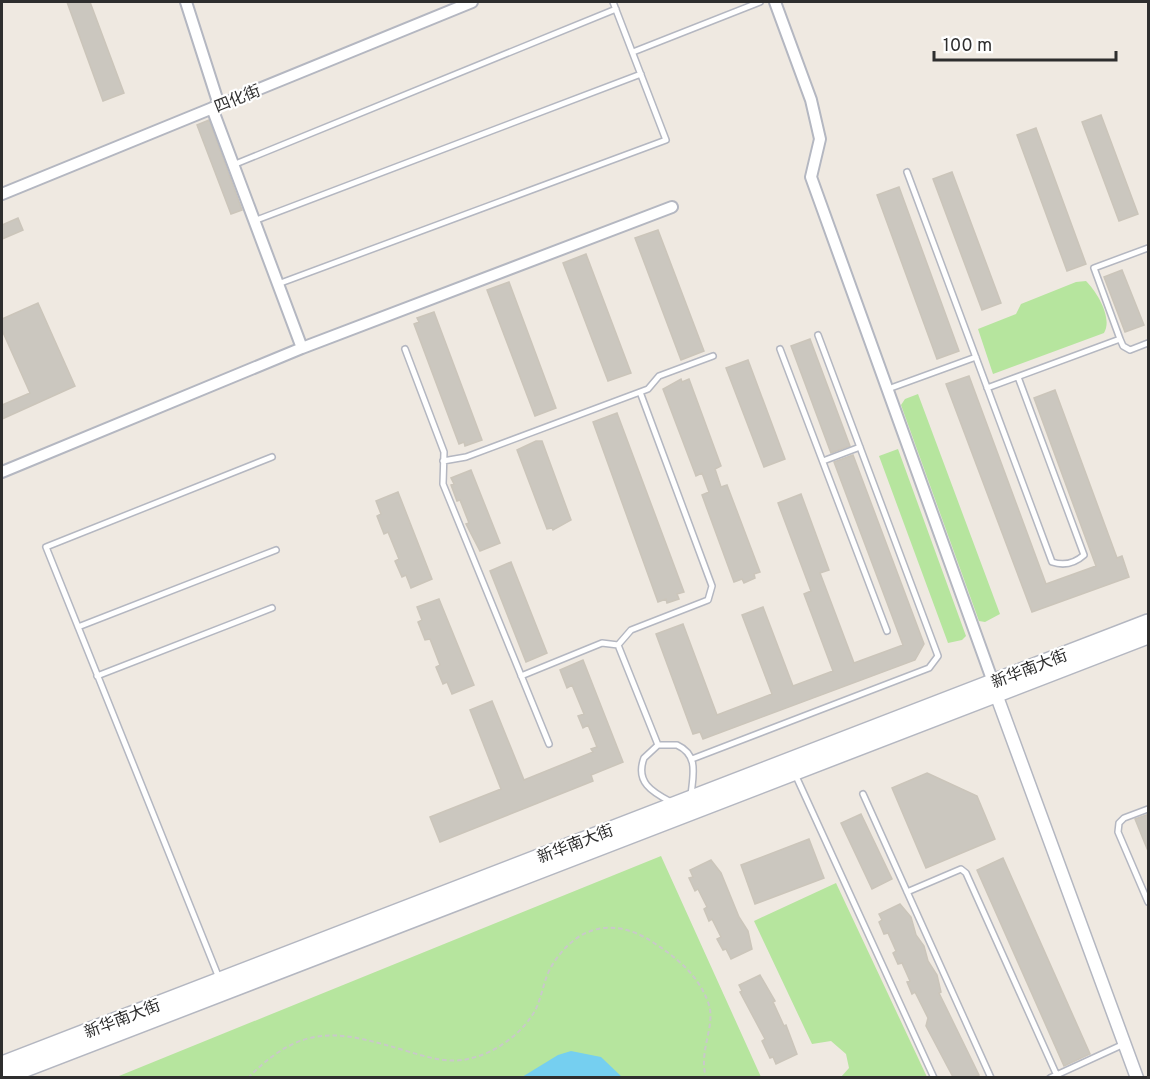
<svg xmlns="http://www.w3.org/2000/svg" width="1150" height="1079" viewBox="0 0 1150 1079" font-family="Overpass,'Noto Sans SC',sans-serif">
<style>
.green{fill:#b6e59e}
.water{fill:#75cff0}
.building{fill:#cbc7bf;stroke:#cbc5ba;stroke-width:1.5}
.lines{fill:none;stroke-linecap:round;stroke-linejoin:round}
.service-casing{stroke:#b4b7c1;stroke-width:8}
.minor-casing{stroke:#b4b7c1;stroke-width:14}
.tertiary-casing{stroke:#b4b7c1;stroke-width:15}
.secondary-casing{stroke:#b4b7c1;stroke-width:18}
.path{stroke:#c9c9c9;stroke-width:2;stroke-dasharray:4.5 3;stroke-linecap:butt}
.service{stroke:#fff;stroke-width:5}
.minor{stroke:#fff;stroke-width:10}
.tertiary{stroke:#fff;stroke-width:12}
.secondary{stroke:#fff;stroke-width:15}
.labels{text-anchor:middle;stroke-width:4.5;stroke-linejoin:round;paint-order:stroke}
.street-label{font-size:16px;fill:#2e2e2e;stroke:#fff}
</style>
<rect width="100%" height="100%" fill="#efe9e1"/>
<path class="green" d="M1086,281c11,11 27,37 18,52l-111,41 -15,-45 38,-15 5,-10 55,-22z
M918,394l82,220 -15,8 -6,-1 -78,-216 4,-6z
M898,449l68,187 -4,4 -14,3 -69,-187z
M661,856l100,221 -647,1z
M836,883l91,194h-86l8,-9 -3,-14 -15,-13 -19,3 -58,-123z"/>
<path class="water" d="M571,1051l30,6 21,20h-100l36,-22z"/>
<path class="building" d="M67,2h23l34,91 -21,8z
M1101,115l37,99 -19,7 -37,-99z
M209,120l33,90 -11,4 -34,-89z
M1036,128l50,136 -19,7 -50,-136z
M952,172l49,131 -19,7 -49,-131z
M899,187l60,164 -22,8 -60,-164z
M18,218l5,12 -21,9v-14z
M658,230l46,121 -23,9 -46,-122z
M586,254l45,119 -23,8 -45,-118z
M1122,270l22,55 -19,7 -21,-55z
M509,282l47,126 -21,8 -48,-126z
M38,303l37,83 -73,33v-14l28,-12 -28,-63v-11z
M434,312l48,128 -17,6 -1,-4 -5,2 -45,-120 5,-2 -2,-4z
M810,339l40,107 -19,7 -40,-107z
M748,360l37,99 -21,8 -38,-99z
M969,376l77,208 50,-18 -62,-168 21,-8 62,168 5,-2 7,21 -97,35 -86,-228z
M681,379l1,3 7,-3 32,87 -6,3 6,18 6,-2 33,87 -6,2 1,4 -11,5 -2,-4 -8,3 -32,-87 7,-3 -7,-19 -6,3 -33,-87z
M617,413l67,179 -7,2 2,5 -12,4 -1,-4 -8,3 -65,-180z
M536,441h6l29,79 -18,10 -1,-2 -5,1 -30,-79z
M853,455l71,189 -9,16 -212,79 -3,-7 -7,2 -37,-100 27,-10 34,91 55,-21 -30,-79 21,-8 30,79 40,-15 -29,-77 7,-3 -33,-88 23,-9 28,76 -9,3 34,90 49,-18 -69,-183z
M471,470l29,73 -20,8 -14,-27 3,-1 -9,-23 -3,1 -6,-16 3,-1 -3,-6z
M398,492l34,87 -21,9 -5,-13 -4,2 -7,-16 4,-2 -11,-27 -4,2 -7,-18 4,-2 -5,-13z
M511,562l36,91 -21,9 -36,-91z
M439,599l35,86 -22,9 -5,-12 -4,2 -7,-17 4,-2 -10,-26 -5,1 -7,-18 4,-2 -5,-13z
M583,660l40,102 -32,13 2,6 -153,61 -10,-25 71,-28 -31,-79 22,-9 32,79 69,-28 -2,-3 6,-2 -9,-22 -5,3 -5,-12 6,-2 -12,-29 -5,3 -7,-18z
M927,773l50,23 18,43 -69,29 -34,-80z
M861,814l31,65 -20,10 -31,-66z
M1149,814v37h-1l-13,-32z
M809,839l15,39 -69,26 -14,-39z
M1003,858l87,196 -26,12 -87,-196z
M711,860l10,13 18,44 9,14 4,18 -21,10 -5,-10 -3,1 -6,-11 4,-2 -9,-18 -3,2 -5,-12 3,-2 -9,-18 -3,2 -6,-13 4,-1 -3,-7z
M900,904l11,13 5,18 8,11 4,15 9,14 4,17 -2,1 40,82 -6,2h-20l-27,-51 2,-8 -13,-26 -3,2 -5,-12 3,-1 -8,-18 -4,1 -5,-11 3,-2 -8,-18 -4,1 -5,-12 3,-2 -3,-6z
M760,975l15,26 -2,1 11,24 2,-1 11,29 -21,10 -3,-7 -3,1 -8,-17 3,-2 -25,-47 2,-1 -3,-6z"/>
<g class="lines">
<defs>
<path id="service" d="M633,52l127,-50
M233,165l383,-156
M907,172l145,390c12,4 22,2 32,-7l-66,-178
M254,221l387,-147
M278,284l388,-144 -53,-138
M1120,339l3,7 7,4 18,-7
M405,349l39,103 -1,32 106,260
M780,349l107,282
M987,388l133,-49 -26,-71 54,-20
M888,389l88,-32
M443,461l23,-4 182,-68 11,-13 54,-20
M823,461l37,-14
M78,627l198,-77
M618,645l40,100
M97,676l175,-68
M521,676l81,-33 16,2 13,-15 77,-30 4,-14 -72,-194
M692,759l237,-91 9,-12 -120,-321
M795,774l139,304
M863,794l128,284
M671,802c-19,-10 -36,-20 -27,-44l14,-13h19c22,10 16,30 14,50
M1148,809l-24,9 -5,5 -1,9 30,70
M907,892l54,-23 5,4 92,205
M219,978l-173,-431 226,-90
M1050,1078l74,-34"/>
<path id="minor" d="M186,2l33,103
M775,2l36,98 9,39 -9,38 182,505
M212,108l90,240
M2,194l470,-192
M2,472l300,-124 370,-141"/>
<path id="tertiary" d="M996,694l141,384"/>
<path id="secondary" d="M2,1064l1146,-442
M2,1078l1146,-442"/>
</defs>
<use href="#service" class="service-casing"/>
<use href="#minor" class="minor-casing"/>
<use href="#tertiary" class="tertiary-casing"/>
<use href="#secondary" class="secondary-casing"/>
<path class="path" d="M248,1078c56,-57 92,-47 162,-26 20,6 41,12 62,6 22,-5 46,-22 59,-41 11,-15 11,-34 20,-50 25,-42 63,-51 103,-24 23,15 44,32 54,59 9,23 -10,47 -2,76"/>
<use href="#service" class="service"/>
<use href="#minor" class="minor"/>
<use href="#tertiary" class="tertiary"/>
<use href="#secondary" class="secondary"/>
</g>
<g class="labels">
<g class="street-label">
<text transform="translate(237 98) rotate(-22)" y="6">四化街</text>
<text transform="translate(1029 668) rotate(-21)" y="6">新华南大街</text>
<text transform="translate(575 843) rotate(-21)" y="6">新华南大街</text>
<text transform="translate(122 1018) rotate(-21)" y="6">新华南大街</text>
</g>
</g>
<rect width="1150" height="1079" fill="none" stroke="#2e2e2e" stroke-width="6"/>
<path d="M934 51v9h182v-9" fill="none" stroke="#2e2e2e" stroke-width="3"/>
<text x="943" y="51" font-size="18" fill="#2e2e2e" stroke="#ffffff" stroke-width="4.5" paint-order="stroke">100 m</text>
</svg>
